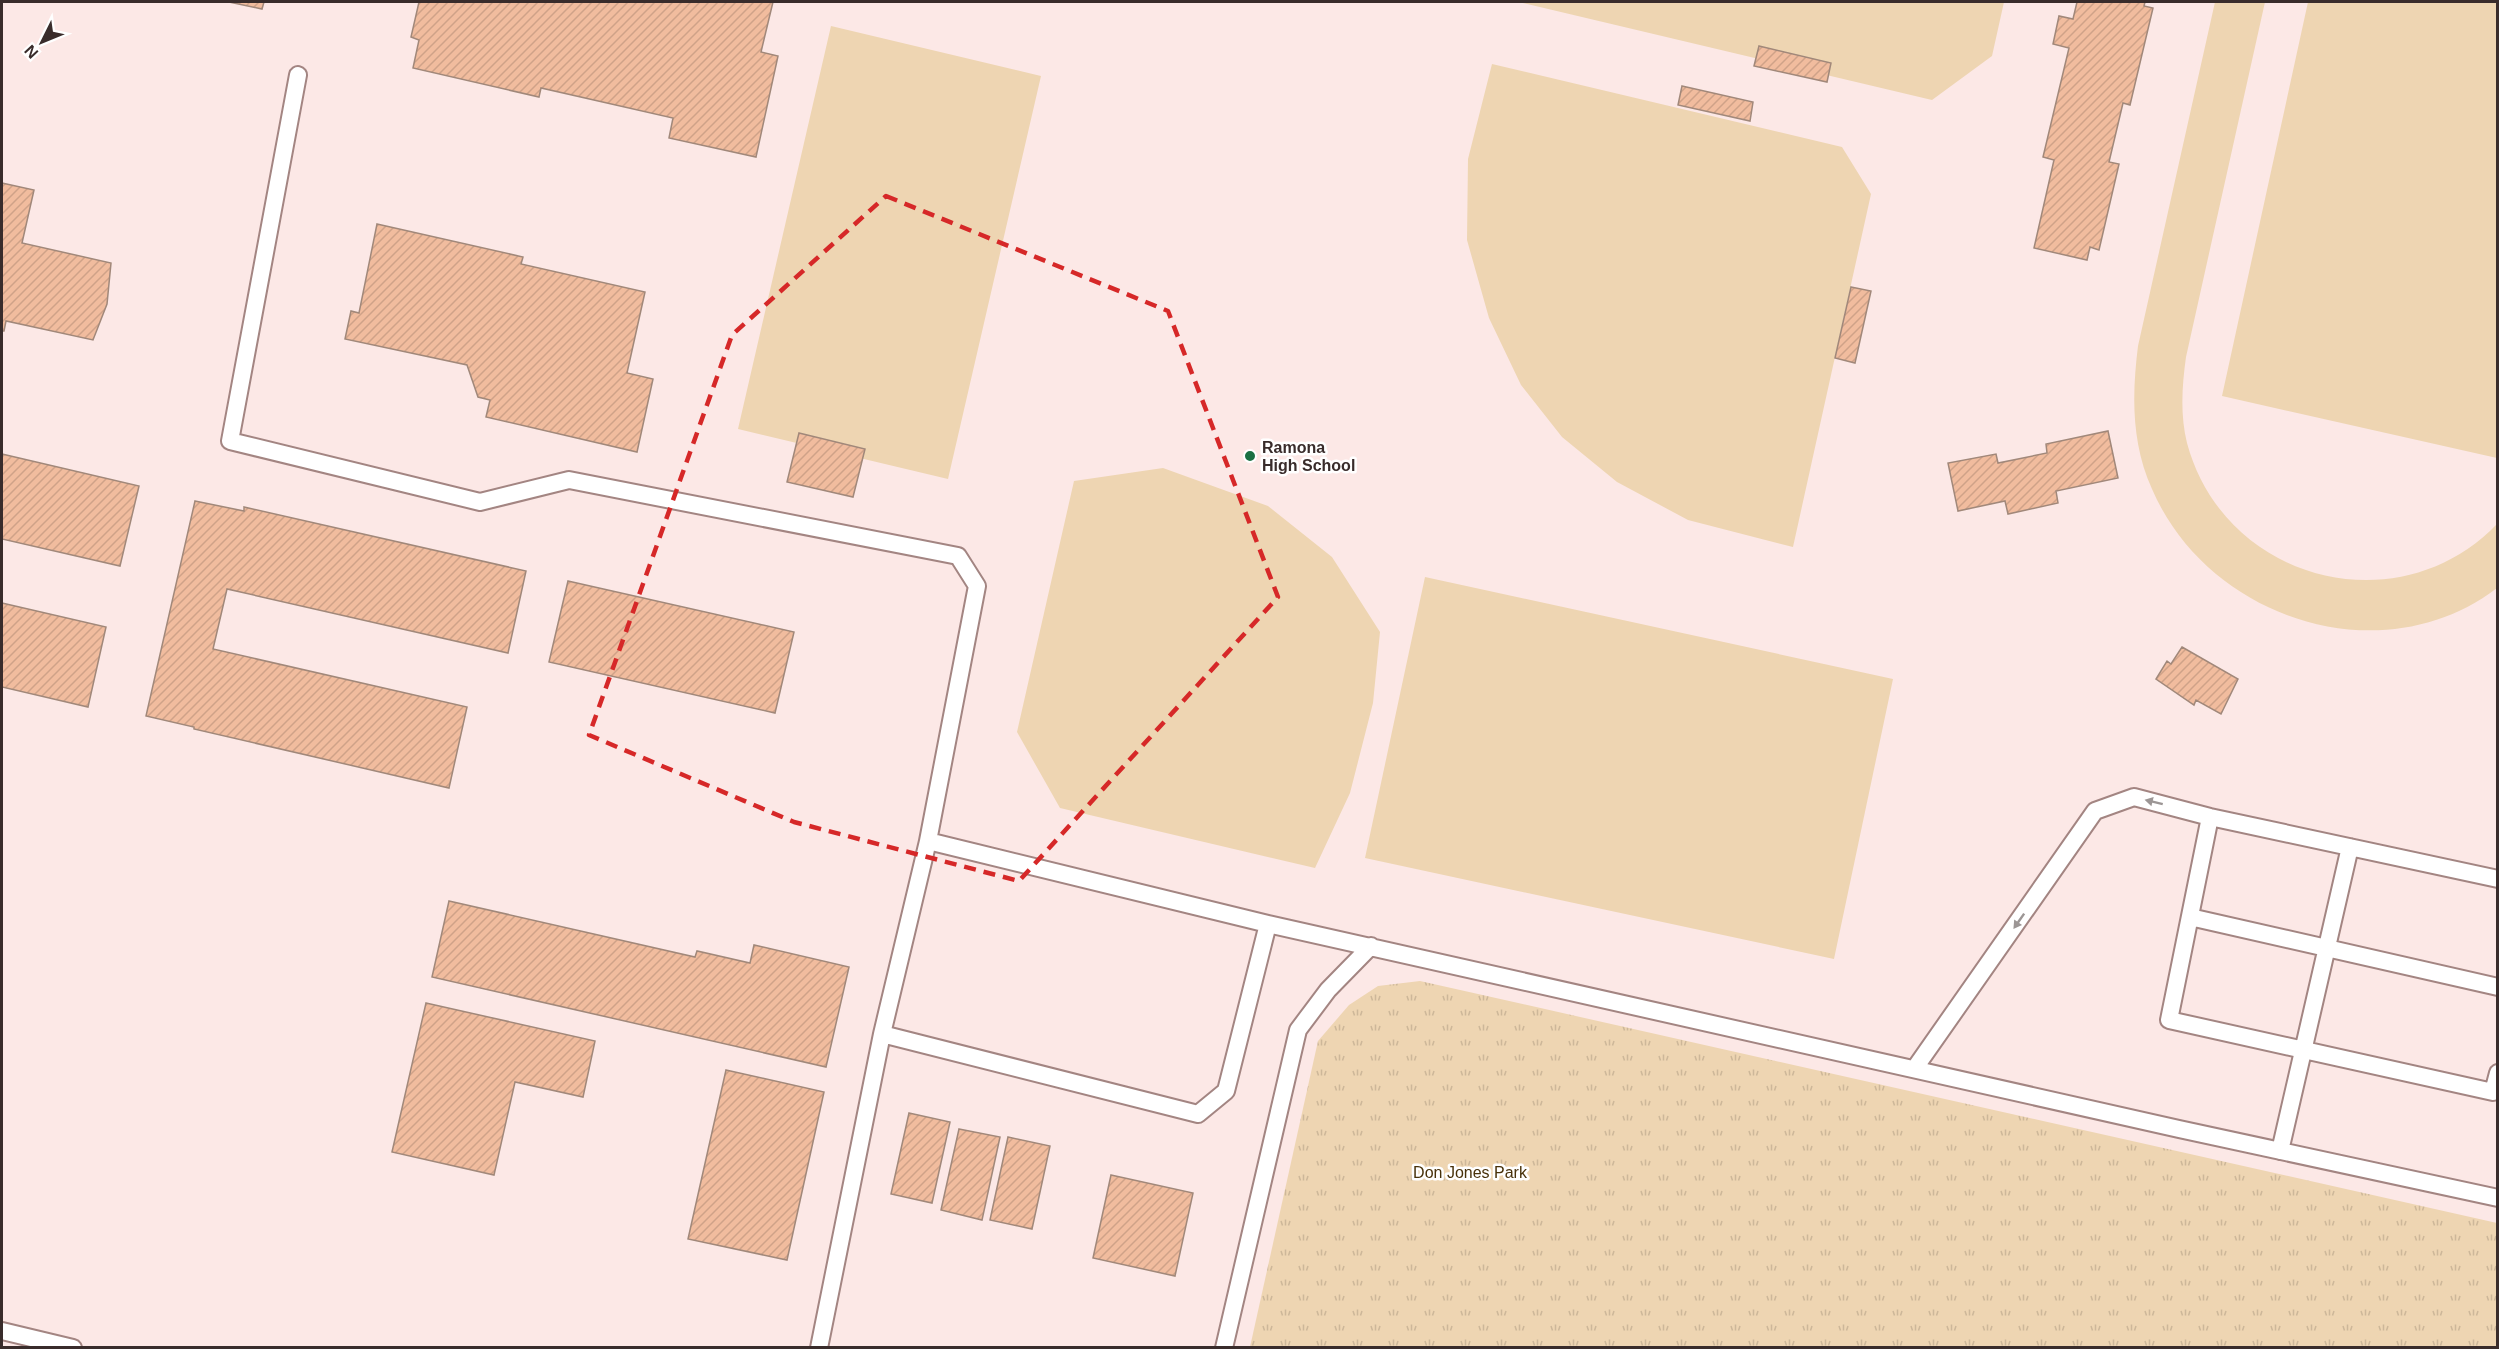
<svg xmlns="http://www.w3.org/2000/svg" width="2499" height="1349" viewBox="0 0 2499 1349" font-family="Arial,sans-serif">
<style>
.grass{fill:#eed5b2}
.park{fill:url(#park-tufts)}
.building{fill:url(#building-hatch);stroke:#a1887a;stroke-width:1.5}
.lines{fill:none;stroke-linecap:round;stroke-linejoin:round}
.lane-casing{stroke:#a38582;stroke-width:20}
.lane{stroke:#fff;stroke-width:16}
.oneway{fill:#9c9695}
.marked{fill:none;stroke:#d62828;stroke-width:4.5;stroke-dasharray:12 8;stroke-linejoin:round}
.poi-dot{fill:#1a7043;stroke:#fff;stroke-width:2}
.labels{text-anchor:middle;stroke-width:5;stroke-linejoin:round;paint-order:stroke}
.poi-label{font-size:16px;font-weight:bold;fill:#392c2b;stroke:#fff;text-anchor:start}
.park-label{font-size:16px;fill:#48310a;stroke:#fff}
</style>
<defs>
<pattern id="park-tufts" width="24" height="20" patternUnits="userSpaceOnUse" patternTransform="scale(1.5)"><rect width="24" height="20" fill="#eed5b2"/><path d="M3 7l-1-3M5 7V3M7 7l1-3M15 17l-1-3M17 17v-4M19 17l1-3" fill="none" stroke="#cdb799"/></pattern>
<pattern id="building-hatch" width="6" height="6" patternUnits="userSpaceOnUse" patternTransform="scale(1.5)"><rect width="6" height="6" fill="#f1bc9e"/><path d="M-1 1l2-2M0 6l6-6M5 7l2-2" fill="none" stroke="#cfa288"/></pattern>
</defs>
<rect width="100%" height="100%" fill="#fce8e6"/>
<path class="grass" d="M1519,2h485l-12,54 -60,44z
M2215,2h50l-79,355c-4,29 -6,57 1,86 37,138 211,184 310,81v64c-115,88 -289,31 -345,-99 -21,-46 -20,-95 -14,-143z
M2308,2h189v456l-275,-62z
M831,26l210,50 -93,403 -210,-50z
M1492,64l350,83 29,47 -78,353 -105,-27 -71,-38 -55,-45 -41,-52 -32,-67 -22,-78 1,-81z
M1163,468l105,38 64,51 48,75 -7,71 -23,90 -35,75 -255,-60 -43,-76 57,-251z
M1425,577l468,102 -59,280 -469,-101z"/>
<path class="park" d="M1420,981l1077,242v124h-1247l68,-306 31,-36 29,-19z"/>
<path class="building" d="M229,2h35l-2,7z
M419,2h354l-12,50 17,4 -22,101 -87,-19 4,-20 -132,-30 -2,9 -126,-29 6,-28 -8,-3z
M2077,2h68l-1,4 9,2 -23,97 -7,-2 -14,59 10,2 -20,86 -9,-3 -3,13 -53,-12 20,-88 -11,-3 26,-109 -16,-4 6,-28 14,3z
M1759,46l72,17 -4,19 -73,-16z
M1682,86l71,16 -3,19 -72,-16z
M2,183l32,7 -12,53 89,20 -4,41 -14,36 -87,-19 -2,10h-2z
M377,224l146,33 -2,7 124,28 -18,81 26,6 -16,73 -151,-35 4,-17 -12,-3 -11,-32 -122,-26 6,-28 8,2z
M1851,287l20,4 -16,72 -20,-5z
M2108,431l10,47 -62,13 2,12 -50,11 -3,-13 -47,10 -10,-48 48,-9 2,9 49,-10 -1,-9z
M799,433l66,16 -12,48 -66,-15z
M2,454l137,32 -19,80 -118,-27z
M195,501l49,10v-4l282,64 -18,82 -281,-64 -14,60 254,58 -18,81 -255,-59v-2l-48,-11z
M568,581l226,51 -19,81 -226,-51z
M2,603l104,24 -18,80 -86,-20z
M2182,647l56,32 -17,35 -25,-14 -2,5 -38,-26 11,-18 4,3z
M449,901l246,56 2,-6 53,12 4,-18 95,22 -23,100 -394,-90z
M426,1003l169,38 -12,56 -68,-15 -21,93 -102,-23z
M726,1070l98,22 -37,168 -99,-21z
M909,1113l41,9 -18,81 -41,-9z
M959,1129l41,8 -18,83 -41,-10z
M1008,1137l42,9 -18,83 -42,-9z
M1111,1175l82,18 -18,83 -82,-18z"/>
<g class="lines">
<defs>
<path id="lane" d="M298,75l-68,366 250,61 89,-22 389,76 19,30 -49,255 340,83 911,205 319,69
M2210,817l-41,203 324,72 5,-19
M928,841l-46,193 316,80 28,-23 42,-167
M2190,917l308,70
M1915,1068l180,-257 39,-14 76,20 288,62
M2280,1151l70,-304
M2,1331l71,17
M819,1348l63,-314
M1224,1348l74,-318 30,-40 43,-44"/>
</defs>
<use href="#lane" class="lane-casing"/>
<use href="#lane" class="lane"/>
</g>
<defs><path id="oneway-solid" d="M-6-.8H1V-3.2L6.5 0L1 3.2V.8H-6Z" transform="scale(1.5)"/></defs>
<g class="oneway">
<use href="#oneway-solid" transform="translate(2154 802) rotate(-166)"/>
<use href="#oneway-solid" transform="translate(2019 921) rotate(125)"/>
</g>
<path class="marked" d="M886,196l282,115 110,286 -259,284 -225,-59 -205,-87 143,-400z"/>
<circle class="poi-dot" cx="1250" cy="456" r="6"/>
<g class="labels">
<g class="poi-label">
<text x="1262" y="453">Ramona<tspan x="1262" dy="18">High School</tspan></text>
</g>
<g class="park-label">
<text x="1470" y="1178">Don Jones Park</text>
</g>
</g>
<rect width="2499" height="1349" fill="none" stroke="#392c2b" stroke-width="6"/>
<g transform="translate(42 42) rotate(227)" stroke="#ffffff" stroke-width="4.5" paint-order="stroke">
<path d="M0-4.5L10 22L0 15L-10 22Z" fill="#392c2b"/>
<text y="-9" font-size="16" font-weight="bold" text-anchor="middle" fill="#392c2b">N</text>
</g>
</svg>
